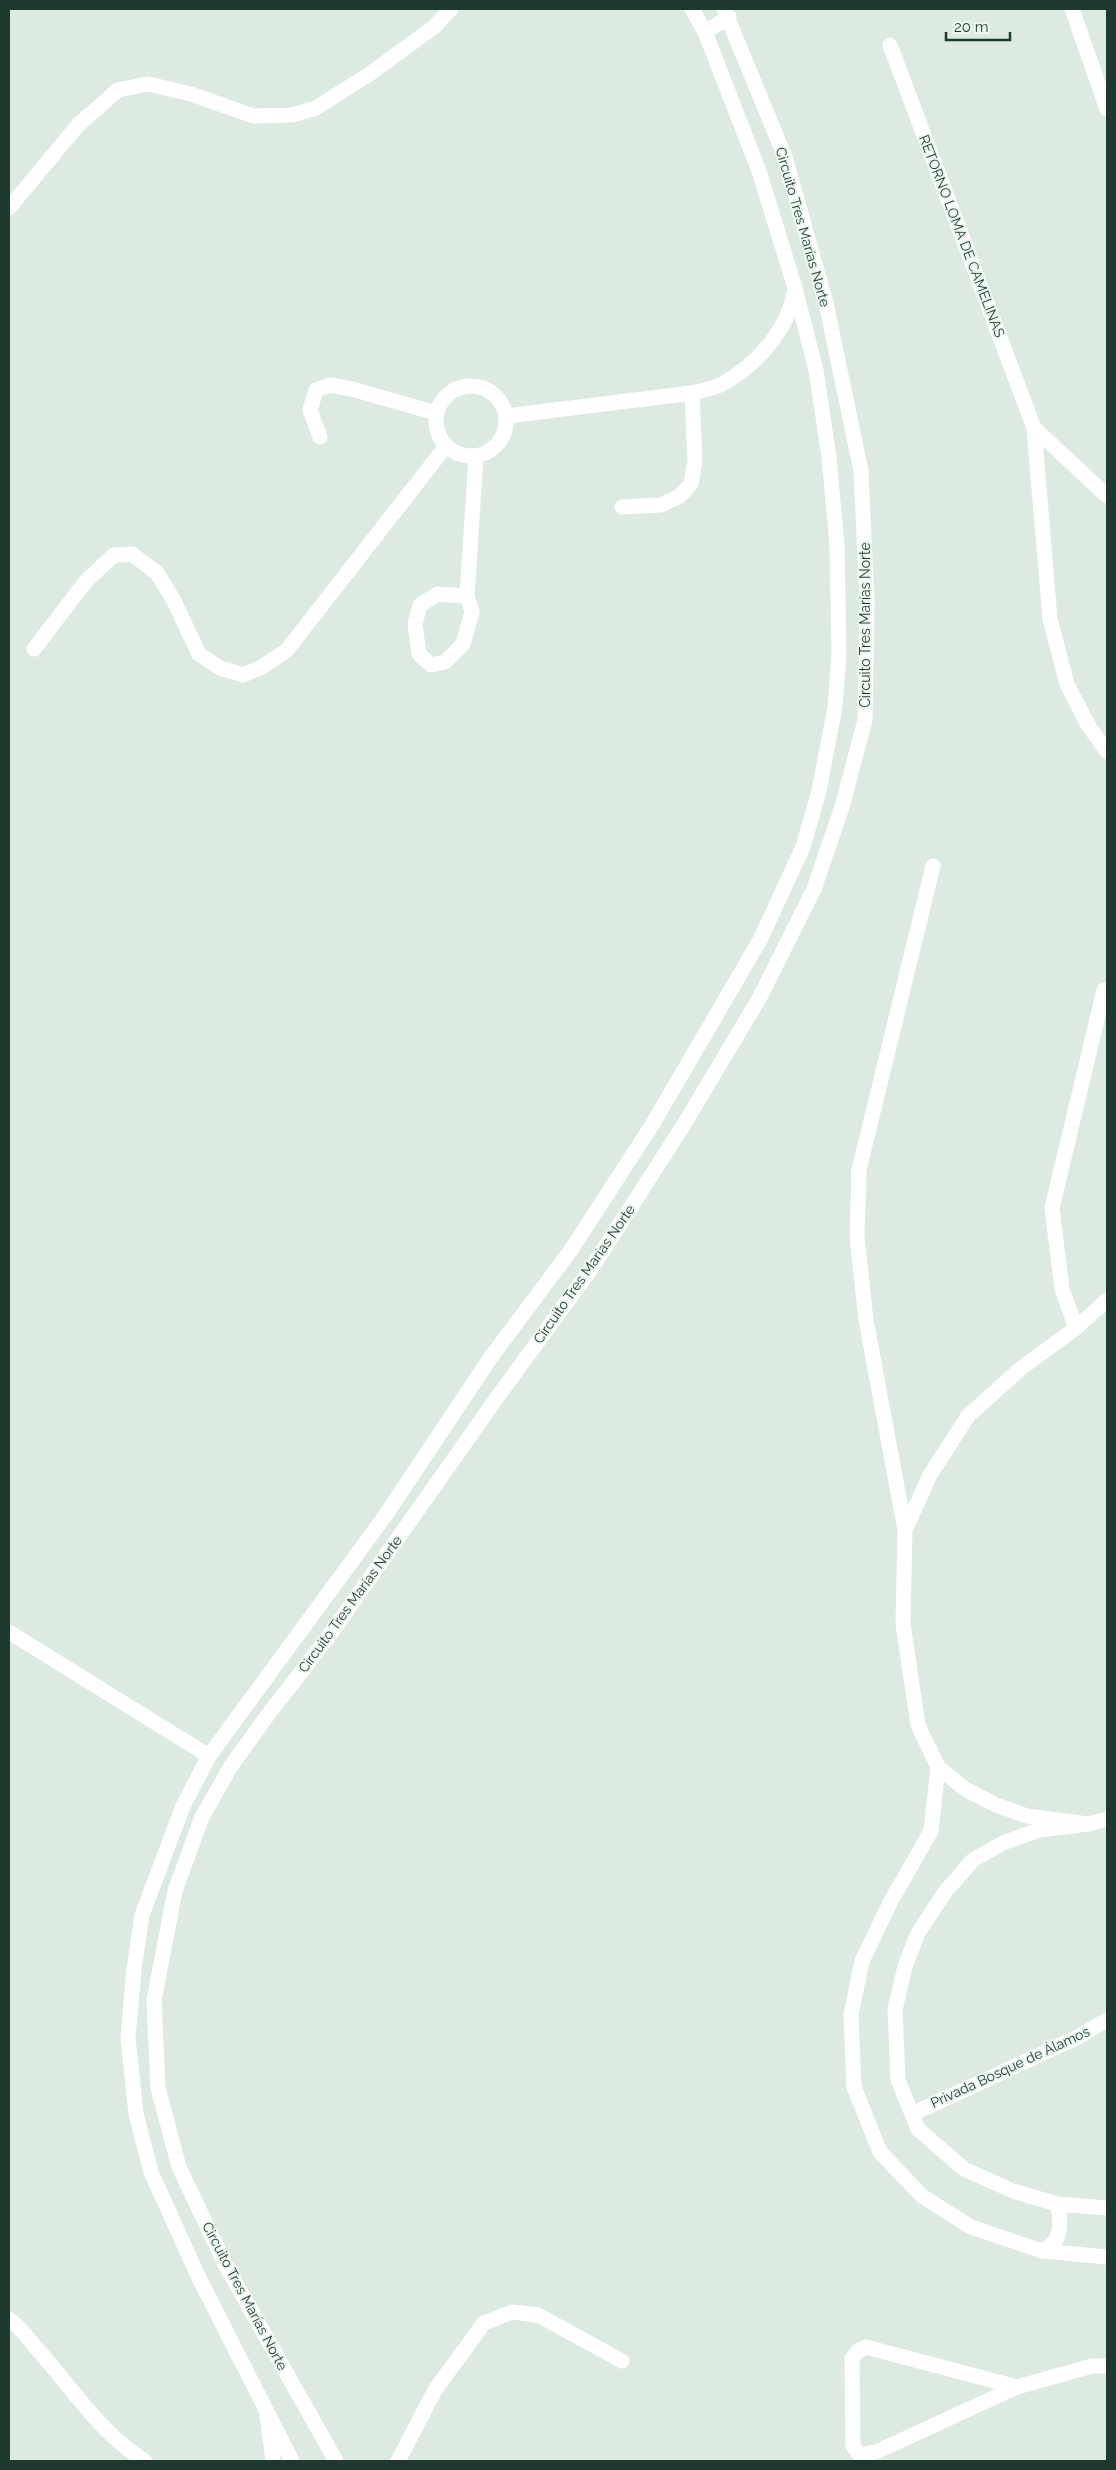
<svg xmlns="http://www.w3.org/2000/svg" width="1116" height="2470" viewBox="0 0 1116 2470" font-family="Raleway,sans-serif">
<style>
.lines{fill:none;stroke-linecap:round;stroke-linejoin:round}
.minor{stroke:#fff;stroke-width:15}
.tertiary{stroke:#fff;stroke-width:15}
.labels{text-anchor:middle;stroke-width:4;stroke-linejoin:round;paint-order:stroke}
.street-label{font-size:14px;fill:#1e3a2f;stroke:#edf7f1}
</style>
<rect width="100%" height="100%" fill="#ddeae2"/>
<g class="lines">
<path class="minor" d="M1072,9l35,100
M890,45l144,383 16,191 17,65 21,41 19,27
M9,208l69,-83 40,-35 30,-6 43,10 62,22 39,-1 24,-7 55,-35 63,-46 17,-18
M436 421a35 35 0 1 1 70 0a35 35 0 1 1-70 0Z
M507,416l185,-23c10,-3 21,-4 30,-9 35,-19 68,-56 73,-96
M1034,428l73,68
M320,437l-10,-27 6,-20 14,-5 22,4 84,24
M622,507l39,-2 19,-9 11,-12 4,-24 -3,-67
M467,596l-29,-2 -18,11 -5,19 4,30 12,11 14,-3 18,-18 9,-32 -5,-16 9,-139
M34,649l52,-68 28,-26 18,-1 25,19 17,28 25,53 21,14 23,7 19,-8 25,-17 159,-204
M1076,1328l-14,-39 -10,-81 52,-218
M905,1530l-39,-210 -9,-83 2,-67 74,-304
M9,1632l200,124
M938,1767l-7,64 -40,70 -29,60 -11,54 3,72 26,65 42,44 49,31 71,24 65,6
M1107,1819l-19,5 -49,6 -36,13 -30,17 -28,32 -27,41 -13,33 -10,44 3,70 20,49 46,40 49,22 44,13 50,4
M1088,1824l-61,-8 -31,-11 -31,-16 -27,-22 -20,-42 -7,-47 -8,-54 2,-94 25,-55 38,-59 52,-47 56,-41 31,-28
M912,2114l164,-76 31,-18
M1042,2251c20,-8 20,-28 15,-47
M9,2319c11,7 20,21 29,31 34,38 62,83 107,111
M1017,2387l-151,-40 -8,4 -6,8 1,87 7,9 16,-3 141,-65 75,-21h15
M267,2415l6,46
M398,2461l37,-71 49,-67 28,-11 26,3 84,46"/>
<path class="tertiary" d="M705,32l24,-15
M292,2461l-93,-183 -48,-106 -15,-58 -8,-76 6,-69 8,-54 41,-109 26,-50 176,-240 106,-159 80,-107 81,-125 108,-185 43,-93 16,-56 16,-84 4,-52 -2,-110 -8,-88 -13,-87 -21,-82 -36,-117 -54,-139 -13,-23
M336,2461l-110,-195 -47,-99 -21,-79 -4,-88 21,-109 27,-74 29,-51 36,-50 62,-80 167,-237 95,-130 92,-143 77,-129 54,-108 28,-82 23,-87 2,-118 -6,-131 -35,-168 -41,-146 -61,-148"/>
</g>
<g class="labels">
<g class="street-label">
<text transform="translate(803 227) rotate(74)" y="5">Circuito Tres Marías Norte</text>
<text transform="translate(962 236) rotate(69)" y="5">RETORNO LOMA DE CAMELINAS</text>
<text transform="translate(865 625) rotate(-90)" y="5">Circuito Tres Marías Norte</text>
<text transform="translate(584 1274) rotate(-55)" y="5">Circuito Tres Marías Norte</text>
<text transform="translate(350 1604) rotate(-54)" y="5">Circuito Tres Marías Norte</text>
<text transform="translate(1010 2067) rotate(-25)" y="5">Privada Bosque de Álamos</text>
<text transform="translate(245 2296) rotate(62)" y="5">Circuito Tres Marías Norte</text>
</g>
</g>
<rect width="1116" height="2470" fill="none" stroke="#1e3a2f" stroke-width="20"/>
<path d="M946 32v8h64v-8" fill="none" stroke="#1e3a2f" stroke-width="2.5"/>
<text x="954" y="32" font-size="15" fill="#1e3a2f" stroke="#edf7f1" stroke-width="4" paint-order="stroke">20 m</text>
</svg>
